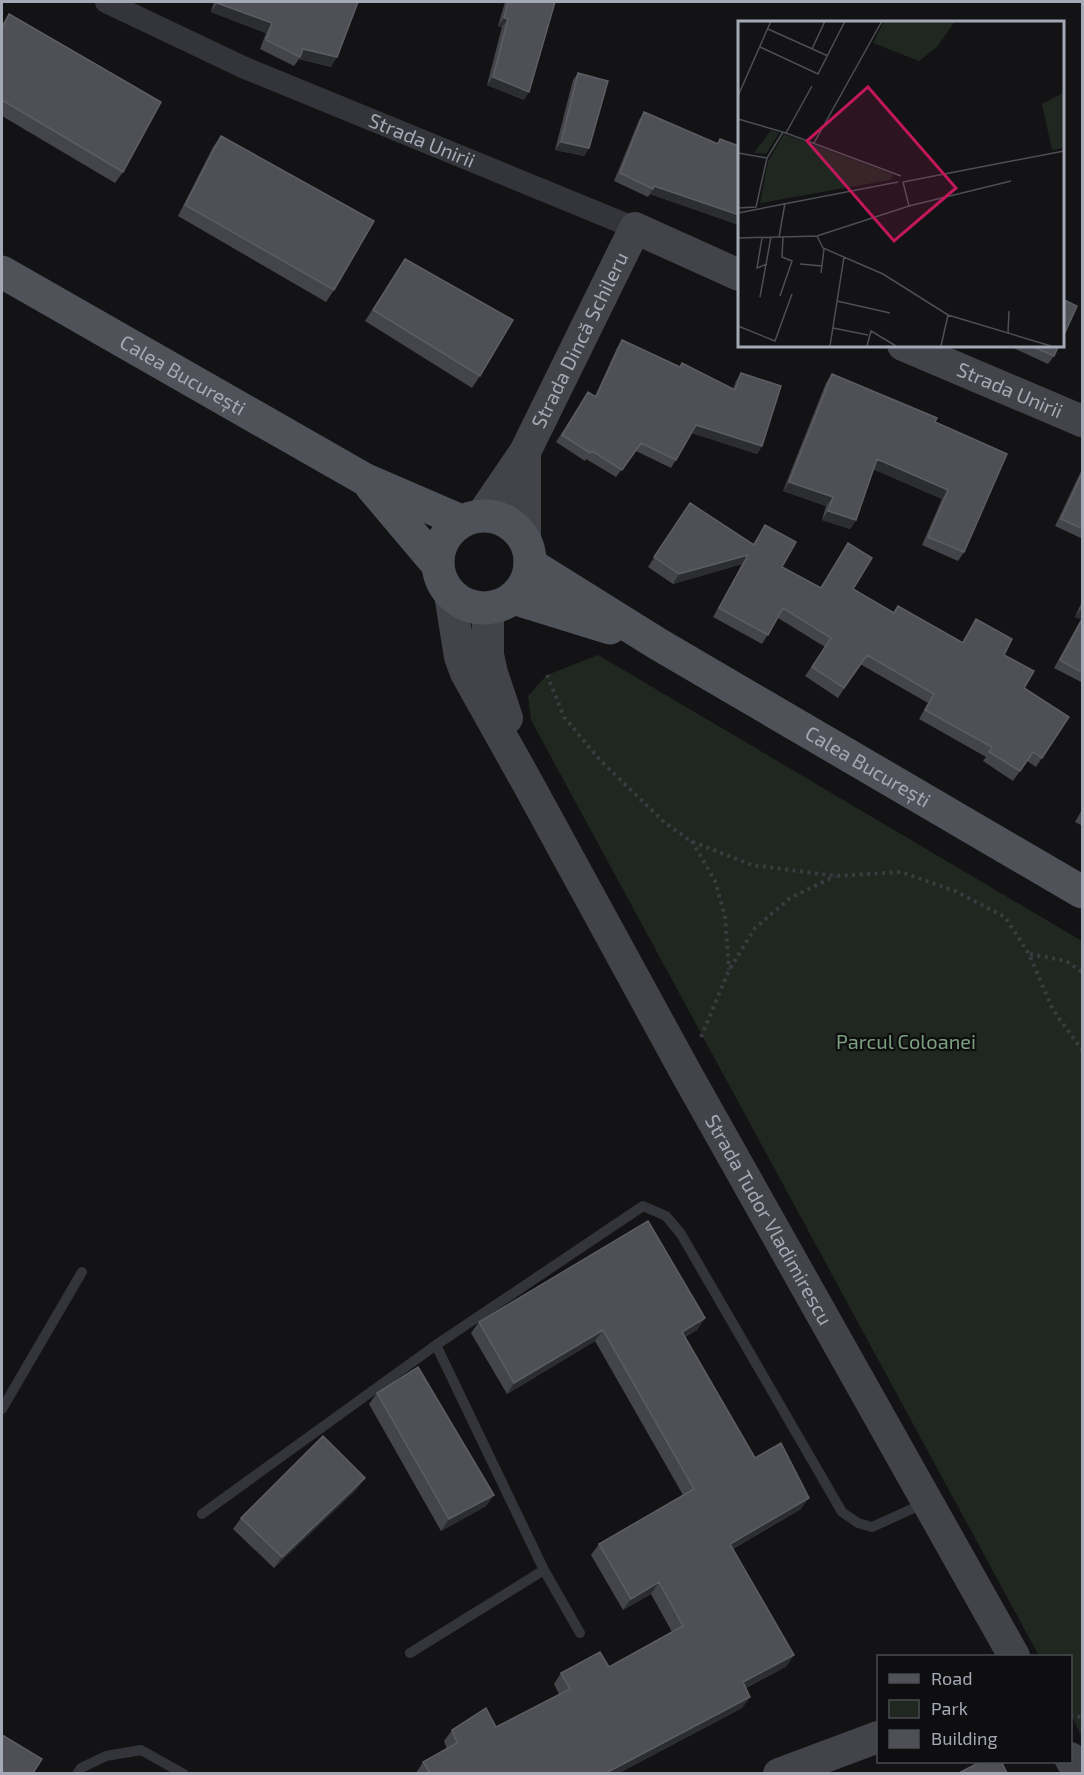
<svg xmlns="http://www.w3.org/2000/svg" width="1084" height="1775" viewBox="0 0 1084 1775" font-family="'Exo 2',sans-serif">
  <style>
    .green { fill: #1f2720 }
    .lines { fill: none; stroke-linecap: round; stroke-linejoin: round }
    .path { stroke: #3a3c41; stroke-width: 4; stroke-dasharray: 3 4.5; stroke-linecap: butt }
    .lane { stroke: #34353a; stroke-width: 10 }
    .street { stroke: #34353a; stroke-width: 22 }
    .secondary { stroke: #42444a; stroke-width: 32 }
    .primary { stroke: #505259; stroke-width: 33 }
    .wall { fill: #44454a }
    .shaded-wall { fill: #2c2d30 }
    .building { fill: #4f5056; stroke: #5c5e64; stroke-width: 1.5 }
    .labels { text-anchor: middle; stroke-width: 4.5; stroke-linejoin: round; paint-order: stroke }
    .street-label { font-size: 20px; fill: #a5a9b5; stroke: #0e0e10 }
    .park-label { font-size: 20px; fill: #7ca07f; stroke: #0e0e10 }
    .inset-road { fill: none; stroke: #4d4f55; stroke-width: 1.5 }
    .view { fill: #c2185b; fill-opacity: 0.15; stroke: #c2185b; stroke-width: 3 }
    .inset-edge { fill: none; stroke: #a5a9b5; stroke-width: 3 }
  </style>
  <rect width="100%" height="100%" fill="#131315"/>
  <path class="green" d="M598,655L1082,941V1737L1071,1715L1070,1656H1039L531,720L528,696L547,675Z"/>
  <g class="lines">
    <path class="path" d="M547,675L564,717L599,759L665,823L691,841L752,865L836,876L901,872L955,891L1005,917L1029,954L1053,1010L1082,1050
      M692,841L715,881L725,916L729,970
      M1030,954L1066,961L1082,972
      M701,1037L729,970L755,928L790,898L835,876
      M1070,1716L1082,1717"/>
    <path class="lane" d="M436,1345L544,1570L580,1633
      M2,1409L82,1272
      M202,1514L436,1345L643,1206L666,1216L681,1234L842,1512L858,1523L872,1527L925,1503
      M410,1653L544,1570
      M77,1774L81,1768L106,1756L141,1750L184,1774"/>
    <path class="street" id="s1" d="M106,2L245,68L635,228"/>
    <g class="secondary">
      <path id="s2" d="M903,345L1082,421"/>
      <path id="s3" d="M482,515L525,452L635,228L739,275"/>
      <path d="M525,540V452"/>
      <path id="s4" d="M450,594L460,657L466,673L527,782L686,1073L1014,1656"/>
      <path d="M488,609V655L492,673L507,718"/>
      <path d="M1070,1758L1079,1774"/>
      <path d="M779,1774L878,1737"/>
    </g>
    <g class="primary">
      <path id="s5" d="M2,272L366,480L461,521"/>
      <path d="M371,486L437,564"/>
      <circle cx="484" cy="562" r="46"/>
      <path id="s6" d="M530,564L658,644L1082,892"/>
      <path d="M513,598L610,628"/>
    </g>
  </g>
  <path class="wall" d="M214,2H358L331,67L299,59L294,66L260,49L266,33L211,12Z
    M505,2H555L524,100L487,85L502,27L498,26Z
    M9,14L123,172L115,183L2,116V25Z
    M578,73L589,148L584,156L555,150L573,80Z
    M644,112L716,144L720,139L739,146V225L650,194L648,197L614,181L639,120Z
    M221,136L334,290L326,302L178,216L213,147Z
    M405,259L480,376L472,388L365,321Z
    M622,340L680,367L682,363L733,389L736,381L741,373L762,446L757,454L692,433L671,468L636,451L616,477L586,459L585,461L556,442L583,400L595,396L617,348Z
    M1007,345H1059L1054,356L1048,364Z
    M832,374L935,422L964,552L958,561L922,545L942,499L873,469L856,520L850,529L822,520L826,506L783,491L826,383Z
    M1083,467V539L1055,526Z
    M690,503L753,544L765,525L782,567L820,588L848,543L853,589L893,612L898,606L962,642L976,619L1004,655L1024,688L1042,758L1036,767L1027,761L1013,781L983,761L986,757L919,719L928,703L860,664L838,698L805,676L825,647L778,618L762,644L713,617L742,564L673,584L648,567Z
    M1083,599V683L1054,668L1081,619L1075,617Z
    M1083,808V826L1075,822Z
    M705,1318L697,1330L685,1337L755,1458L801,1509L733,1549L787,1666L746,1688L750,1697L742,1708L619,1773H416L423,1762L447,1749L444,1741L452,1730L496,1727L559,1694L554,1684L561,1673L609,1667L672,1632L651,1594L623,1610L591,1555L599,1544L683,1495L595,1341L507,1394L471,1333L479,1322Z
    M377,1393L494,1495L486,1506L441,1531L369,1404Z
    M357,1489L274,1568L233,1529L241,1518Z"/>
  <path class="shaded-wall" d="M217,3L272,23L266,33L211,12Z
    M504,18L508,19L502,27L498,26Z
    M303,49L337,57L331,67L299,59Z
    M493,77L529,92L524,100L487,85Z
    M561,142L589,148L584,156L555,150Z
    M654,186L739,215V225L650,194Z
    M696,425L762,446L757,454L691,433Z
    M877,459L948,490L942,499L870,468Z
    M789,482L833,497L826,506L783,491Z
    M828,511L856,520L850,529L822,520Z
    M748,555L742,564L673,584L679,574Z
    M1081,609L1083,610V617L1081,619L1075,617Z
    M705,1318L697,1330L674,1344L682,1332Z
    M603,1330L595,1341L507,1394L514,1383Z
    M365,1478L357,1489L274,1568L282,1557Z
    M494,1495L486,1506L441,1531L449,1519Z
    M809,1498L801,1509L722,1555L730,1544Z
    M659,1582L651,1594L623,1610L631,1599Z
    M794,1655L787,1666L735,1693L743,1682Z
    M750,1697L742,1708L619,1773H606Z"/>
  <path class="building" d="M218,2H358L337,57L303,49L300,57L266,40L272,23L217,3Z
    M508,2H555L529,92L493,77L508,19L504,18Z
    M9,14L161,102L123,172L2,100V28Z
    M578,73L608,81L589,148L561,142Z
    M644,112L718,144L720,139L739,146V215L654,186L653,189L620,173Z
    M221,136L374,221L334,290L185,205Z
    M405,259L513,320L480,376L373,310Z
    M1062,299L1077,306L1062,339Z
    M622,340L680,367L682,363L735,390L741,373L781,386L762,446L696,425L676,460L641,443L622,470L592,451L590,453L562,435L588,392L596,397Z
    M1029,345H1059L1054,356Z
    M832,374L937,418L935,422L1007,454L964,552L928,537L948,490L877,459L856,520L828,511L833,497L789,482Z
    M1083,471V529L1061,519Z
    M690,503L754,545L765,525L796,542L782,567L821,588L848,543L872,558L853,589L894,613L898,606L963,643L976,619L1012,639L1004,655L1034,671L1024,688L1069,717L1042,758L1033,752L1020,771L989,752L992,747L925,710L934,694L867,655L844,688L812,667L831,638L783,608L768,635L719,608L748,555L679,574L654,557Z
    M1083,618V673L1060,660Z
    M648,1221L705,1318L682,1332L755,1458L781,1443L809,1498L730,1544L794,1655L743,1682L750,1697L606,1773H430L423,1762L457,1743L452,1730L486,1708L496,1727L570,1689L561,1673L600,1652L609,1667L683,1626L659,1582L631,1599L599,1544L694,1489L603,1330L514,1383L479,1322Z
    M418,1367L494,1495L449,1519L377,1393Z
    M323,1436L365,1478L282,1557L241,1518Z
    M2,1735L42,1759L33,1773H2Z
    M982,1761H1001L1007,1773H959Z"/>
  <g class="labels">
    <g class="street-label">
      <text dy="7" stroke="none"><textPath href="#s1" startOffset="345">Strada Unirii</textPath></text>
      <text dy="7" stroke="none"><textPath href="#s3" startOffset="201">Strada Dincă Schileru</textPath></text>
      <text dy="7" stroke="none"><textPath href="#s5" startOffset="208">Calea București</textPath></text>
      <text dy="7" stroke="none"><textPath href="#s2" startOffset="116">Strada Unirii</textPath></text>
      <text dy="7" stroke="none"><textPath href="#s6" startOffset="394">Calea București</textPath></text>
      <text dy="7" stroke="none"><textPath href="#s4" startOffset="706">Strada Tudor Vladimirescu</textPath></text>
    </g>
    <g class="park-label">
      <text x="906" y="1049">Parcul Coloanei</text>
    </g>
  </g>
  <g transform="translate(738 21)">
    <rect width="326" height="326" fill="#131315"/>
    <path d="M146,0H217L199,26L181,40L135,22ZM325,72V127L314,129L304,83ZM33,109L41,112L28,133L16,132ZM46,113L154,153V156L152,159L22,182L30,140Z" fill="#1f2720"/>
    <path class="inset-road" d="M30,8L90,35M22,26L80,53L107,0M74,28L87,0M0,75L33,0M0,98L48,112L163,155M48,112L74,65M76,122L144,0M0,132L29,137M165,161L326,130M171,185L273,160M0,187L18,186L29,137L45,111M0,192L160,161M79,215L85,227L145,253L210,294L313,325M41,216L47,182M0,217L79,215L171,185L165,161M24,217L19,247L29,243M62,243L84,245M83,252L86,228M42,275L54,240L44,236L45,216M22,276L33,216M99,280L152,292M0,305L37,320L54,273M95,307L130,314M270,312L271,290M92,325L106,236M129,325L133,310L158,325M203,325L210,294"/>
    <path class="view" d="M130,66L218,167L156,220L69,120Z"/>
    <rect width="326" height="326" class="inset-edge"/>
  </g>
  <rect width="1084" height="1775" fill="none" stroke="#a5a9b5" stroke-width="6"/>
  <rect x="877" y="1655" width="195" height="108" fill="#0e0e10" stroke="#4a4c52" stroke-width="1.5"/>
  <rect x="889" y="1674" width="30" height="9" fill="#505259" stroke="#4a4c52" stroke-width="1.5"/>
  <text x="931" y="1685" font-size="18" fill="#a5a9b5">Road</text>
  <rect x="889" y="1700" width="30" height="18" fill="#1f2720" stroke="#4a4c52" stroke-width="1.5"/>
  <text x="931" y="1715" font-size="18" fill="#a5a9b5">Park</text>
  <rect x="889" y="1730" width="30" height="18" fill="#4f5056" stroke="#4a4c52" stroke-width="1.5"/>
  <text x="931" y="1745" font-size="18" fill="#a5a9b5">Building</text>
</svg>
